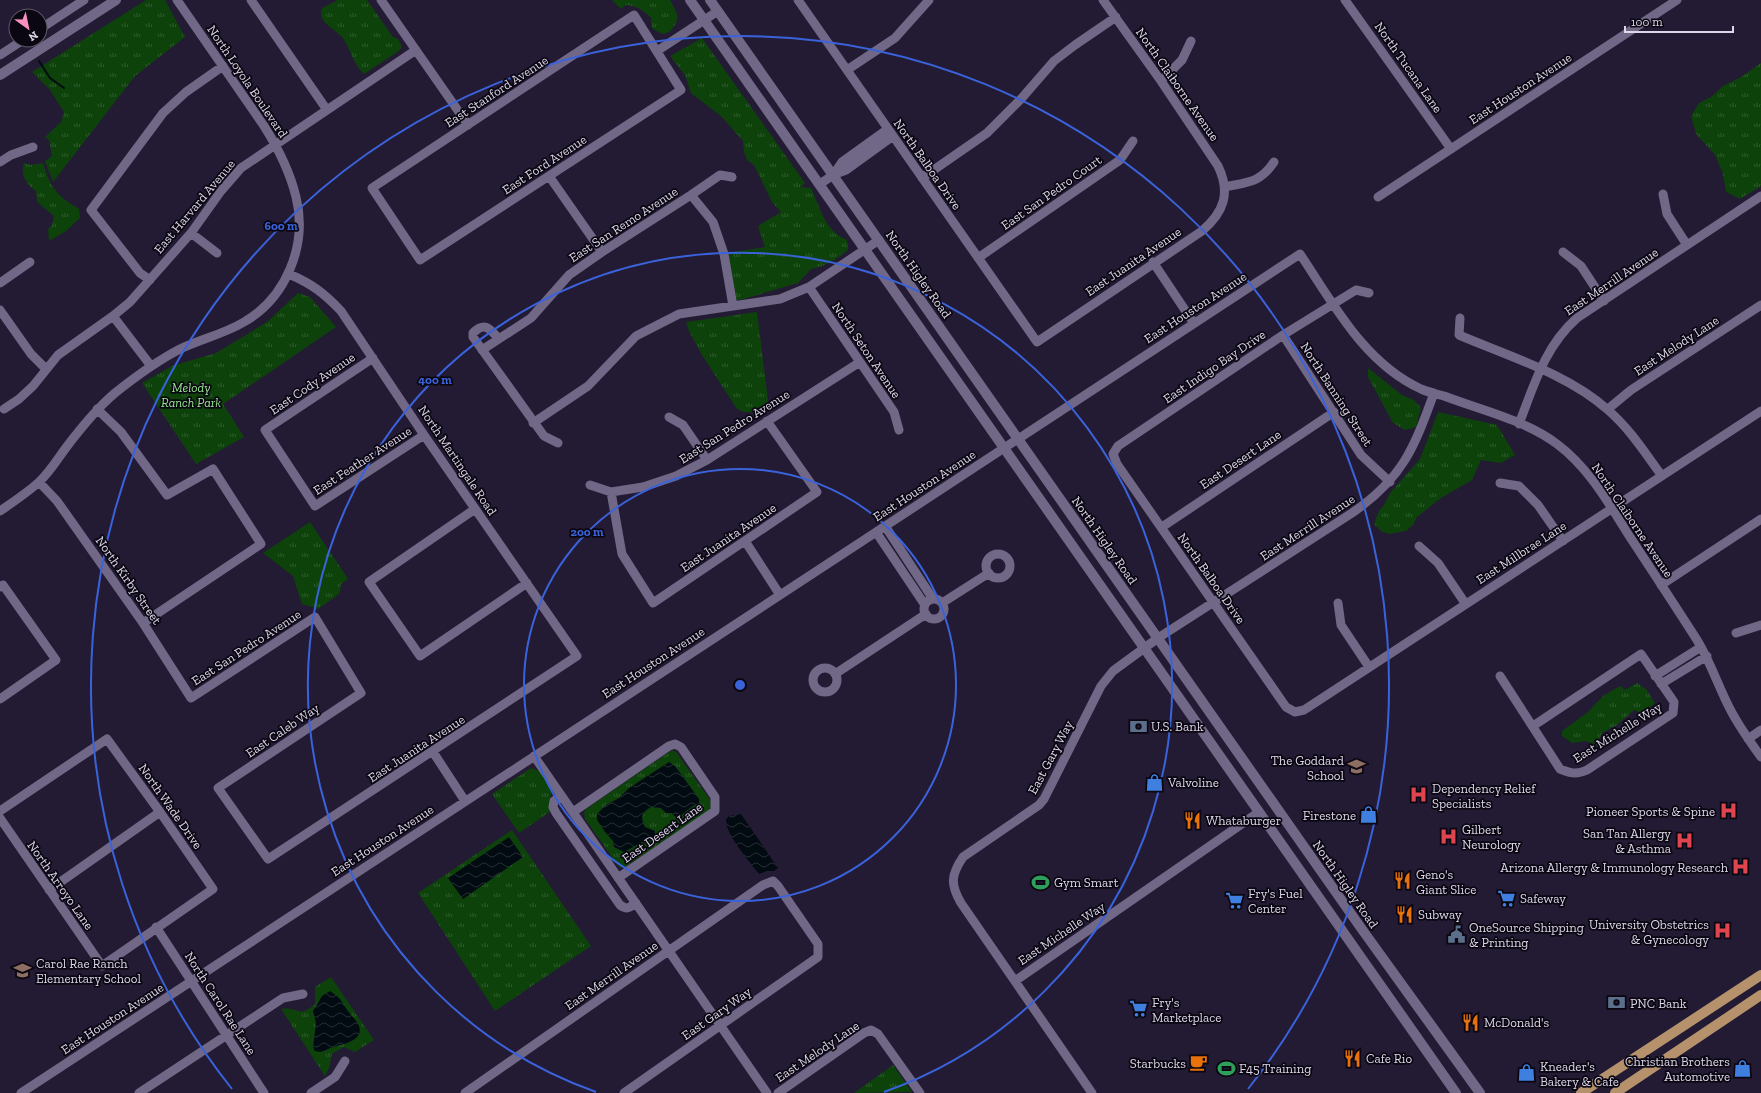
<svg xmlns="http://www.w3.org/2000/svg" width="1761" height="1093" viewBox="0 0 1761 1093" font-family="'Zilla Slab',serif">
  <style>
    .park { fill: url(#park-tufts) }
    .water { fill: url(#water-waves) }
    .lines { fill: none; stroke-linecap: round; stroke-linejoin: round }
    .stream { stroke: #020b12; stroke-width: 2 }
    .street { stroke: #716786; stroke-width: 9 }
    .secondary { stroke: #716786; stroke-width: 10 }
    .primary { stroke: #b5926c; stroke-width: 10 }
    .ring { fill: none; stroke: #3a63db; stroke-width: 2 }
    .labels { text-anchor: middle; stroke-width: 3.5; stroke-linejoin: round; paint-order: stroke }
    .street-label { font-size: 13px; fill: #ddd8e9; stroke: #0b0712 }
    .park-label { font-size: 13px; font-style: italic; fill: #94e78d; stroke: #0b0712 }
    .poi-label { font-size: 13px; fill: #ddd8e9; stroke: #0b0712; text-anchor: start }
    .centre { fill: #3a63db; stroke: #0b0712; stroke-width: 2 }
    .ring-label { font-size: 12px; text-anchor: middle; font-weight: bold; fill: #3a63db; stroke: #0b0712; stroke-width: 3.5; stroke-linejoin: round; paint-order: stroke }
  </style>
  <defs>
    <pattern id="park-tufts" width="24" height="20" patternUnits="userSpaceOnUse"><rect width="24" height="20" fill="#0d420b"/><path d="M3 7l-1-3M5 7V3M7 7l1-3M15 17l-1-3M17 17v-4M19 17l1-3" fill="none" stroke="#305d2f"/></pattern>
    <pattern id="water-waves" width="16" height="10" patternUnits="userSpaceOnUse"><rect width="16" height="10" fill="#020b12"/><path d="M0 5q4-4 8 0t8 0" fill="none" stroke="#262e34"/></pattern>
  </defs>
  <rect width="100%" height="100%" fill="#231a33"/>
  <path class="park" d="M146,0H165L185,37L135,76L53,182L45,161L52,156L49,140L45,137L61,122L64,112L50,90L32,72Z
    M337,0H367L393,37L398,39L402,47L399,51L364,74C353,64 351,50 343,38C337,31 320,23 321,13C321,5 332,5 337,0Z
    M612,0H670C678,15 682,19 669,32L662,34L652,28L651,18C643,10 638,6 626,5L621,9Z
    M702,38L805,183L800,187L811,188C821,209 824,230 847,240L848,250C837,259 824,267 811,269L798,283L737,301L726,253L765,247L758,226L781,212L772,202L754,165L747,160L744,152L743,141L722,117L691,93L685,75L670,56Z
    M1761,63V186L1740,199L1726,192L1723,174L1715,155L1696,134L1691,116L1699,103L1711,97L1723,86L1741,77Z
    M24,163L31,165L43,163C50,187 57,196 79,209L80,218L66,231L49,241L48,229L52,225L54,216L37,202L36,191C26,184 20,174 24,163Z
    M298,293L310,297L336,327L223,404L244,437L196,464L142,383L172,366L216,353L267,322Z
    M757,312L769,408L762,413L744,412L737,409L702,355L689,331L686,322Z
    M1368,368L1402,395L1414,400L1421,408L1416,427L1405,430L1393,423L1368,377Z
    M1438,412L1497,425L1515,455L1501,463L1481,460L1472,480L1441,498L1417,517L1413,525L1406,531L1389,534L1381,531L1374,524L1379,511L1384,505L1390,493L1420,459Z
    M310,522L348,579L341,584L340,592L338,595L318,609L302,604L293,576L263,553Z
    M1637,683L1646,689L1655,703L1651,706L1648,713L1644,714L1634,710L1617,725L1602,733L1597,745L1586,741L1572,743L1562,736V731L1588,712L1603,696L1620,686L1625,690Z
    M672,750L677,753L711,801L710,810L627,866L623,868L619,867L585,819L584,812L586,809Z
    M531,768L539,771L552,791L549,804L551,811L519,833L492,794Z
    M512,830L591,946L495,1011L418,893Z
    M331,977L374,1040L355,1052L344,1047L332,1054L329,1068L325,1076L281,1009C298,1006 299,1019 315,1004V987Z
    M893,1065L912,1092L854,1093Z"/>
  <path class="water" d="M669,762L675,766L699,799V803C688,806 685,817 674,816L672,813H666L661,808L651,807C642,812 640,818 645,827L655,831L654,839L642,842L624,852L614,847L613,841L605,832L597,820V814L606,805L619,798L629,788Z
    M741,814L778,868L774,871H767L759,874C750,862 725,834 726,819L729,816Z
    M509,837L523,857L463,899L448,878Z
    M330,991C342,999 341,1001 348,1011C351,1016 357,1020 359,1026C364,1041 343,1044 334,1047C329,1048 325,1051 320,1052L315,1051L313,1047L316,1023L313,1011L322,996Z"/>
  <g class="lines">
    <path class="stream" d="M39,61L50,78L64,88"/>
    <path class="street" d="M251,0L327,110
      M381,0L468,125
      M798,0L1037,342L1202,231C1224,212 1231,193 1218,166L1161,81L1103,0
      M1345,0L1451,149
      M634,15L681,90L420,260L372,188Z
      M40,29L84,0
      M657,51L718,11
      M0,55L23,40
      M847,70L895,38L929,0
      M1161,81L1182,60L1191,41
      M0,162L11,155L33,147
      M833,175L842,162L888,129
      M549,176L602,252
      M922,178L987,133L1021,99L1054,61L1075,45L1116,17
      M820,184L833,175L846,170L893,136
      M1225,187C1248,182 1260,183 1274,162
      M1663,194L1667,214L1687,245
      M691,195L713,222L724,254L733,306
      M1378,197L1677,0
      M191,233L217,253
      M1563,252L1581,266L1604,301
      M978,258L1120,160L1133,141
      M1153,262L1193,322
      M150,280L140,273L91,210L163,113L186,92L223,66
      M0,283L30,262
      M809,287L894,412L899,430
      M1369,293L1356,290L1283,335L1118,446L1113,454L1117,464L1286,707L1295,712L1304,710L1761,411
      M0,310L31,354L46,369
      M113,316L151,366
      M1460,318L1459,335C1508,356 1568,374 1608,410C1630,429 1645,453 1662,476
      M1283,335L1361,455L1390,482
      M499,339C490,329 485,321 473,333V337L544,436L558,443
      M482,350L531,318L569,275L602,252L691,195L720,175L732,177
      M373,358L265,430L315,506L424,435
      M4,409L19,399L33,386L58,355L113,316L130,302L191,233L221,191L241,168L416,50
      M97,409L121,432L167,495L213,469L261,544L143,623
      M1608,409L1631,390L1761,305
      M669,417L683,425L707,460
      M533,423L588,386L636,336L679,314L780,299L809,287L879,240
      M1519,424C1534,385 1545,346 1577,318L1761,196
      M39,482L57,501L143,623L191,698L315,617L361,693L218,788L268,859L577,656L424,435L341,311C324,293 312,284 289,274
      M1500,483L1519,486L1538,505L1563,541
      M590,485L611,492L643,487L676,476L707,460L860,362
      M611,492L622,554L653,603L817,492L767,421
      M475,509L369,582L420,656L527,583
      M0,511C13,502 27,493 39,482C49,473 57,460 65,449C80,429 96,409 115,393C135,377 157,361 180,349C201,339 224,334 244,322C286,298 308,245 296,197C290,172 278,148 264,126L177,0
      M885,526L933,599
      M1162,527L1334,412
      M876,532L925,605
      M745,541L780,595
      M1419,546L1438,563L1465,603
      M986 566a12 12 0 1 1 24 0a12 12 0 1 1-24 0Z
      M1661,585L1761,519
      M0,587L3,585L56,660L0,699
      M924 609a10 10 0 1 1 20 0a10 10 0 1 1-20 0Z
      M942,603L989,573
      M1338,603L1341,625L1369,667
      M1736,633L1761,625
      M813 680a12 12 0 1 1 24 0a12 12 0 1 1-24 0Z
      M835,674L926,614
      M1500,676L1560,769C1570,773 1576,775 1587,770L1673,713L1674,702L1641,654L1533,726
      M1655,676L1701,647
      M1661,684L1707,656
      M1748,739L1761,730
      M433,752L465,801
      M534,756L767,1093
      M561,796L554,801L553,807L556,813L620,905C627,910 629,908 636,903
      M0,811L107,739L160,812L213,889L102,966L0,818
      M573,812L669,746L675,744L681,747L715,797V811L618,878
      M49,890L160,812
      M156,927L264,1093
      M1015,981L1259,812
      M21,1093L1300,254C1333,303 1364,363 1421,389C1428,392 1436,394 1444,396C1481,410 1525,420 1557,444C1588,467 1608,502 1628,534C1651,569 1674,604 1697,640C1710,661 1717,683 1728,705C1737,724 1749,740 1761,757
      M139,1093L283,998L303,994
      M311,1093L335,1077L345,1061
      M465,1093L763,885L773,881L778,886L818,944V957L624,1093
      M778,1093L864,1033L871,1030L878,1034L920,1093
      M1092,1093L961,903C950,884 951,875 963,857L1039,805L1044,799L1101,686L1113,671L1158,638L1352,513C1403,478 1414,448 1434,393"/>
    <path class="secondary" d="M690,0L1456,1093
      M710,0L1361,928L1480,1093
      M0,75L116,0"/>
    <path class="primary" d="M1581,1093L1761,975
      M1615,1093L1761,995"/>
  </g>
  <g class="ring">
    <circle cx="740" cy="685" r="216"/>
    <path d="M596 1092A432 432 0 1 1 884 1092"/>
    <path d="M232 1089A649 649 0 1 1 1248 1089"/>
  </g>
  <defs>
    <symbol id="bank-bare" viewBox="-9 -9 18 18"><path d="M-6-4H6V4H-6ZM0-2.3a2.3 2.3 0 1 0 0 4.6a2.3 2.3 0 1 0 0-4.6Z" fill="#5c6f8a" stroke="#0b0712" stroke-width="2.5" paint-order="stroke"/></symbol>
    <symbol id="school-bare" viewBox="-9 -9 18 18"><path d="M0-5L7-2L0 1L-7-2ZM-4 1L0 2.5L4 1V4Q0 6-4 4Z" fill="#8d6e63" stroke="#0b0712" stroke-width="2.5" paint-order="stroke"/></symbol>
    <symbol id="shop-bare" viewBox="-9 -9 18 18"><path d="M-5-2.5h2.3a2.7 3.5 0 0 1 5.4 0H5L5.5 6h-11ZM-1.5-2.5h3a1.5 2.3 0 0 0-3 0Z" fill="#3f7fe0" stroke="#0b0712" stroke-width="2.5" paint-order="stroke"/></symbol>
    <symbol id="hospital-bare" viewBox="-9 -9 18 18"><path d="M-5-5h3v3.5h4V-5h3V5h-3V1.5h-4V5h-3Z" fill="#e0444e" stroke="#0b0712" stroke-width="2.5" paint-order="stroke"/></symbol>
    <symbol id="restaurant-bare" viewBox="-9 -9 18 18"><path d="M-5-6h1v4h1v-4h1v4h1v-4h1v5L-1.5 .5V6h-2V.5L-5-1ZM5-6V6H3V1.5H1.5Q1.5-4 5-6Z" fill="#e8710a" stroke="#0b0712" stroke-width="2.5" paint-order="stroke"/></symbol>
    <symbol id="stadium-bare" viewBox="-9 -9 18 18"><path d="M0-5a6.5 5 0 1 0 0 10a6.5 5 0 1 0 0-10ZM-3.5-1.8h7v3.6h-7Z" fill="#2e9e5b" stroke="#0b0712" stroke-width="2.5" paint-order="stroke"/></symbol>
    <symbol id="supermarket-bare" viewBox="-9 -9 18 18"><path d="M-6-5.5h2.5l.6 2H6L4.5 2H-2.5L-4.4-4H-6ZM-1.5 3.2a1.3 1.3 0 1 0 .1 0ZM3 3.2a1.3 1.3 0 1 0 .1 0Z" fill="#3f7fe0" stroke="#0b0712" stroke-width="2.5" paint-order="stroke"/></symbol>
    <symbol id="civic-bare" viewBox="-9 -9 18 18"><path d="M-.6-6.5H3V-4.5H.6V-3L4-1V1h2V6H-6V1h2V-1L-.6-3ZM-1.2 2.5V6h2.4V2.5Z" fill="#5c6f8a" stroke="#0b0712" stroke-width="2.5" paint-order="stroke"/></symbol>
    <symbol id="cafe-bare" viewBox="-9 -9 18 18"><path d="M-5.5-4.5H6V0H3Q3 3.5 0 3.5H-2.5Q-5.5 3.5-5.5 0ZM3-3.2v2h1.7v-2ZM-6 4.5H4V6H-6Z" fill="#e8710a" stroke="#0b0712" stroke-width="2.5" paint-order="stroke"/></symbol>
  </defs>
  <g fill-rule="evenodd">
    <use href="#bank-bare" x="1126" y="714" width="25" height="25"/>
    <use href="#school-bare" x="1344" y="754" width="25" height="25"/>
    <use href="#shop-bare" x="1142" y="770" width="25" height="25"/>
    <use href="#hospital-bare" x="1406" y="782" width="25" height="25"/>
    <use href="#hospital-bare" x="1716" y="798" width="25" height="25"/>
    <use href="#shop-bare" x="1356" y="802" width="25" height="25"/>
    <use href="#restaurant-bare" x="1180" y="808" width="25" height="25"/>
    <use href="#hospital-bare" x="1436" y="824" width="25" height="25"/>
    <use href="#hospital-bare" x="1672" y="828" width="25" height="25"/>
    <use href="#hospital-bare" x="1728" y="854" width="25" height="25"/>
    <use href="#restaurant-bare" x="1390" y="868" width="25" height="25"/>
    <use href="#stadium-bare" x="1028" y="870" width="25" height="25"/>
    <use href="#supermarket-bare" x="1494" y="886" width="25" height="25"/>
    <use href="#supermarket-bare" x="1222" y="888" width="25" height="25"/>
    <use href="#restaurant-bare" x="1392" y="902" width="25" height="25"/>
    <use href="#hospital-bare" x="1710" y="918" width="25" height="25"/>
    <use href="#civic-bare" x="1444" y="922" width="25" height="25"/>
    <use href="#school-bare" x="10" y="958" width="25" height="25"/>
    <use href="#bank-bare" x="1604" y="990" width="25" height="25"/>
    <use href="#supermarket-bare" x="1126" y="996" width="25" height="25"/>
    <use href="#restaurant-bare" x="1458" y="1010" width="25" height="25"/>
    <use href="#restaurant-bare" x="1340" y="1046" width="25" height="25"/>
    <use href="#cafe-bare" x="1186" y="1050" width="25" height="25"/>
    <use href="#stadium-bare" x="1214" y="1056" width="25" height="25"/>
    <use href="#shop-bare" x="1730" y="1056" width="25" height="25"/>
    <use href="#shop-bare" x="1514" y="1060" width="25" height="25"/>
  </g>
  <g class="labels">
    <g class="street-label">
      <text transform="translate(1409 67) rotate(55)" y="5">North Tucana Lane</text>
      <text transform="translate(248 81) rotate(56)" y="5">North Loyola Boulevard</text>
      <text transform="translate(1178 84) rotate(55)" y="5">North Claiborne Avenue</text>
      <text transform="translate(1520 88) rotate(-33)" y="5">East Houston Avenue</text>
      <text transform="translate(496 91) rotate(-33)" y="5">East Stanford Avenue</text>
      <text transform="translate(544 164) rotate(-33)" y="5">East Ford Avenue</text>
      <text transform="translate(928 164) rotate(55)" y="5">North Balboa Drive</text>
      <text transform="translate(1051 192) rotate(-35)" y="5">East San Pedro Court</text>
      <text transform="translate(194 206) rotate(-50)" y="5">East Harvard Avenue</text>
      <text transform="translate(623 224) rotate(-33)" y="5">East San Remo Avenue</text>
      <text transform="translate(1133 261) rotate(-34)" y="5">East Juanita Avenue</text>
      <text transform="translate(919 274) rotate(55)" y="5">North Higley Road</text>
      <text transform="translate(1611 281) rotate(-34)" y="5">East Merrill Avenue</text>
      <text transform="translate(1195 307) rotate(-33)" y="5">East Houston Avenue</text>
      <text transform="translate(1676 345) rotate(-33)" y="5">East Melody Lane</text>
      <text transform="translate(867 350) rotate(56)" y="5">North Seton Avenue</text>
      <text transform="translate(1214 366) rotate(-34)" y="5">East Indigo Bay Drive</text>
      <text transform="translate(312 383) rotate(-34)" y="5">East Cody Avenue</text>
      <text transform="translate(1337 394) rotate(57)" y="5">North Banning Street</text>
      <text transform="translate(734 426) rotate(-32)" y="5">East San Pedro Avenue</text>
      <text transform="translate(1240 459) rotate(-34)" y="5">East Desert Lane</text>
      <text transform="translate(362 460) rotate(-33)" y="5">East Feather Avenue</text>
      <text transform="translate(458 460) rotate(56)" y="5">North Martingale Road</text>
      <text transform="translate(924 485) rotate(-33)" y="5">East Houston Avenue</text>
      <text transform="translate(1633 520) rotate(56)" y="5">North Claiborne Avenue</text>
      <text transform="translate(1307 527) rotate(-33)" y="5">East Merrill Avenue</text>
      <text transform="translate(728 537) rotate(-34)" y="5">East Juanita Avenue</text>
      <text transform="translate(1105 540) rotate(55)" y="5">North Higley Road</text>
      <text transform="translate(1521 552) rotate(-33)" y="5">East Millbrae Lane</text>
      <text transform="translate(1212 578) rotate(55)" y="5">North Balboa Drive</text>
      <text transform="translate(129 580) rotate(55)" y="5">North Kirby Street</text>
      <text transform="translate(246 647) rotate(-33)" y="5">East San Pedro Avenue</text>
      <text transform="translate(653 662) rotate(-33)" y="5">East Houston Avenue</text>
      <text transform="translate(282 730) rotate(-34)" y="5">East Caleb Way</text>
      <text transform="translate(1617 732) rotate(-32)" y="5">East Michelle Way</text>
      <text transform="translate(416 748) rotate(-33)" y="5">East Juanita Avenue</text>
      <text transform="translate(1050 757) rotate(-62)" y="5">East Gary Way</text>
      <text transform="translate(171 806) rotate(55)" y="5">North Wade Drive</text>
      <text transform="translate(662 832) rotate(-35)" y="5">East Desert Lane</text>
      <text transform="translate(382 840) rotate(-33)" y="5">East Houston Avenue</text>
      <text transform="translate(1346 884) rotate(55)" y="5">North Higley Road</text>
      <text transform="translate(61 885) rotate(55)" y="5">North Arroyo Lane</text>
      <text transform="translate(1061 933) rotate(-34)" y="5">East Michelle Way</text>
      <text transform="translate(611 975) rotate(-35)" y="5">East Merrill Avenue</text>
      <text transform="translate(221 1003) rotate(57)" y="5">North Carol Rae Lane</text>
      <text transform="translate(716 1013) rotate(-35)" y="5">East Gary Way</text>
      <text transform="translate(112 1018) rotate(-33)" y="5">East Houston Avenue</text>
      <text transform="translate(817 1051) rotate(-34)" y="5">East Melody Lane</text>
    </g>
    <g class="park-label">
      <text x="191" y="392">Melody<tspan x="191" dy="15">Ranch Park</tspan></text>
    </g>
    <g class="poi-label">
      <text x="1151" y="731">U.S. Bank</text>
      <text x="1344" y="765" text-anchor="end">The Goddard<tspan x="1344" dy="15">School</tspan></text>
      <text x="1168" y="787">Valvoline</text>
      <text x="1432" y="793">Dependency Relief<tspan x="1432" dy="15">Specialists</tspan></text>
      <text x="1715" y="816" text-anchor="end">Pioneer Sports &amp; Spine</text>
      <text x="1356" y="820" text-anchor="end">Firestone</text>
      <text x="1206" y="825">Whataburger</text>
      <text x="1462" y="834">Gilbert<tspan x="1462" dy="15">Neurology</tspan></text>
      <text x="1671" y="838" text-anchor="end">San Tan Allergy<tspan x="1671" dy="15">&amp; Asthma</tspan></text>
      <text x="1728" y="872" text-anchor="end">Arizona Allergy &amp; Immunology Research</text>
      <text x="1416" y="879">Geno's<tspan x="1416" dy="15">Giant Slice</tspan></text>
      <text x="1054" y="887">Gym Smart</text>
      <text x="1248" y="898">Fry's Fuel<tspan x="1248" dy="15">Center</tspan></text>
      <text x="1520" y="903">Safeway</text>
      <text x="1418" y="919">Subway</text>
      <text x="1709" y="929" text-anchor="end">University Obstetrics<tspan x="1709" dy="15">&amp; Gynecology</tspan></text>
      <text x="1469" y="932">OneSource Shipping<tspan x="1469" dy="15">&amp; Printing</tspan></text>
      <text x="36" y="968">Carol Rae Ranch<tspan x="36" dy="15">Elementary School</tspan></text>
      <text x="1152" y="1007">Fry's<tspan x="1152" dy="15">Marketplace</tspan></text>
      <text x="1630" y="1008">PNC Bank</text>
      <text x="1484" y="1027">McDonald's</text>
      <text x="1366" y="1063">Cafe Rio</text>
      <text x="1730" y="1066" text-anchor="end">Christian Brothers<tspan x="1730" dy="15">Automotive</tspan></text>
      <text x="1186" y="1068" text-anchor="end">Starbucks</text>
      <text x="1540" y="1071">Kneader's<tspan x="1540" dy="15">Bakery &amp; Cafe</tspan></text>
      <text x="1239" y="1073">F45 Training</text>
    </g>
  </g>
  <circle cx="740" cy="685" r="6" class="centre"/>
  <g class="ring-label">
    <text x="281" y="230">600 m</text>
    <text x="435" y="384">400 m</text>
    <text x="587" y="536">200 m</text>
  </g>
  <g transform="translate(28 28) rotate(147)"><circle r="19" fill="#0b0712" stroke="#5f5b68"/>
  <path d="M0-3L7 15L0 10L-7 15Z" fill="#fd8ec0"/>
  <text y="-6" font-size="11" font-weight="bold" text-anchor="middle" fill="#ddd8e9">N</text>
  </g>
  <path d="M1625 26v6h108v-6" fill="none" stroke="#ddd8e9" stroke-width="2"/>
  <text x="1631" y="26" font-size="12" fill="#ddd8e9" stroke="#0b0712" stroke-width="3" paint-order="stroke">100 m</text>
</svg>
